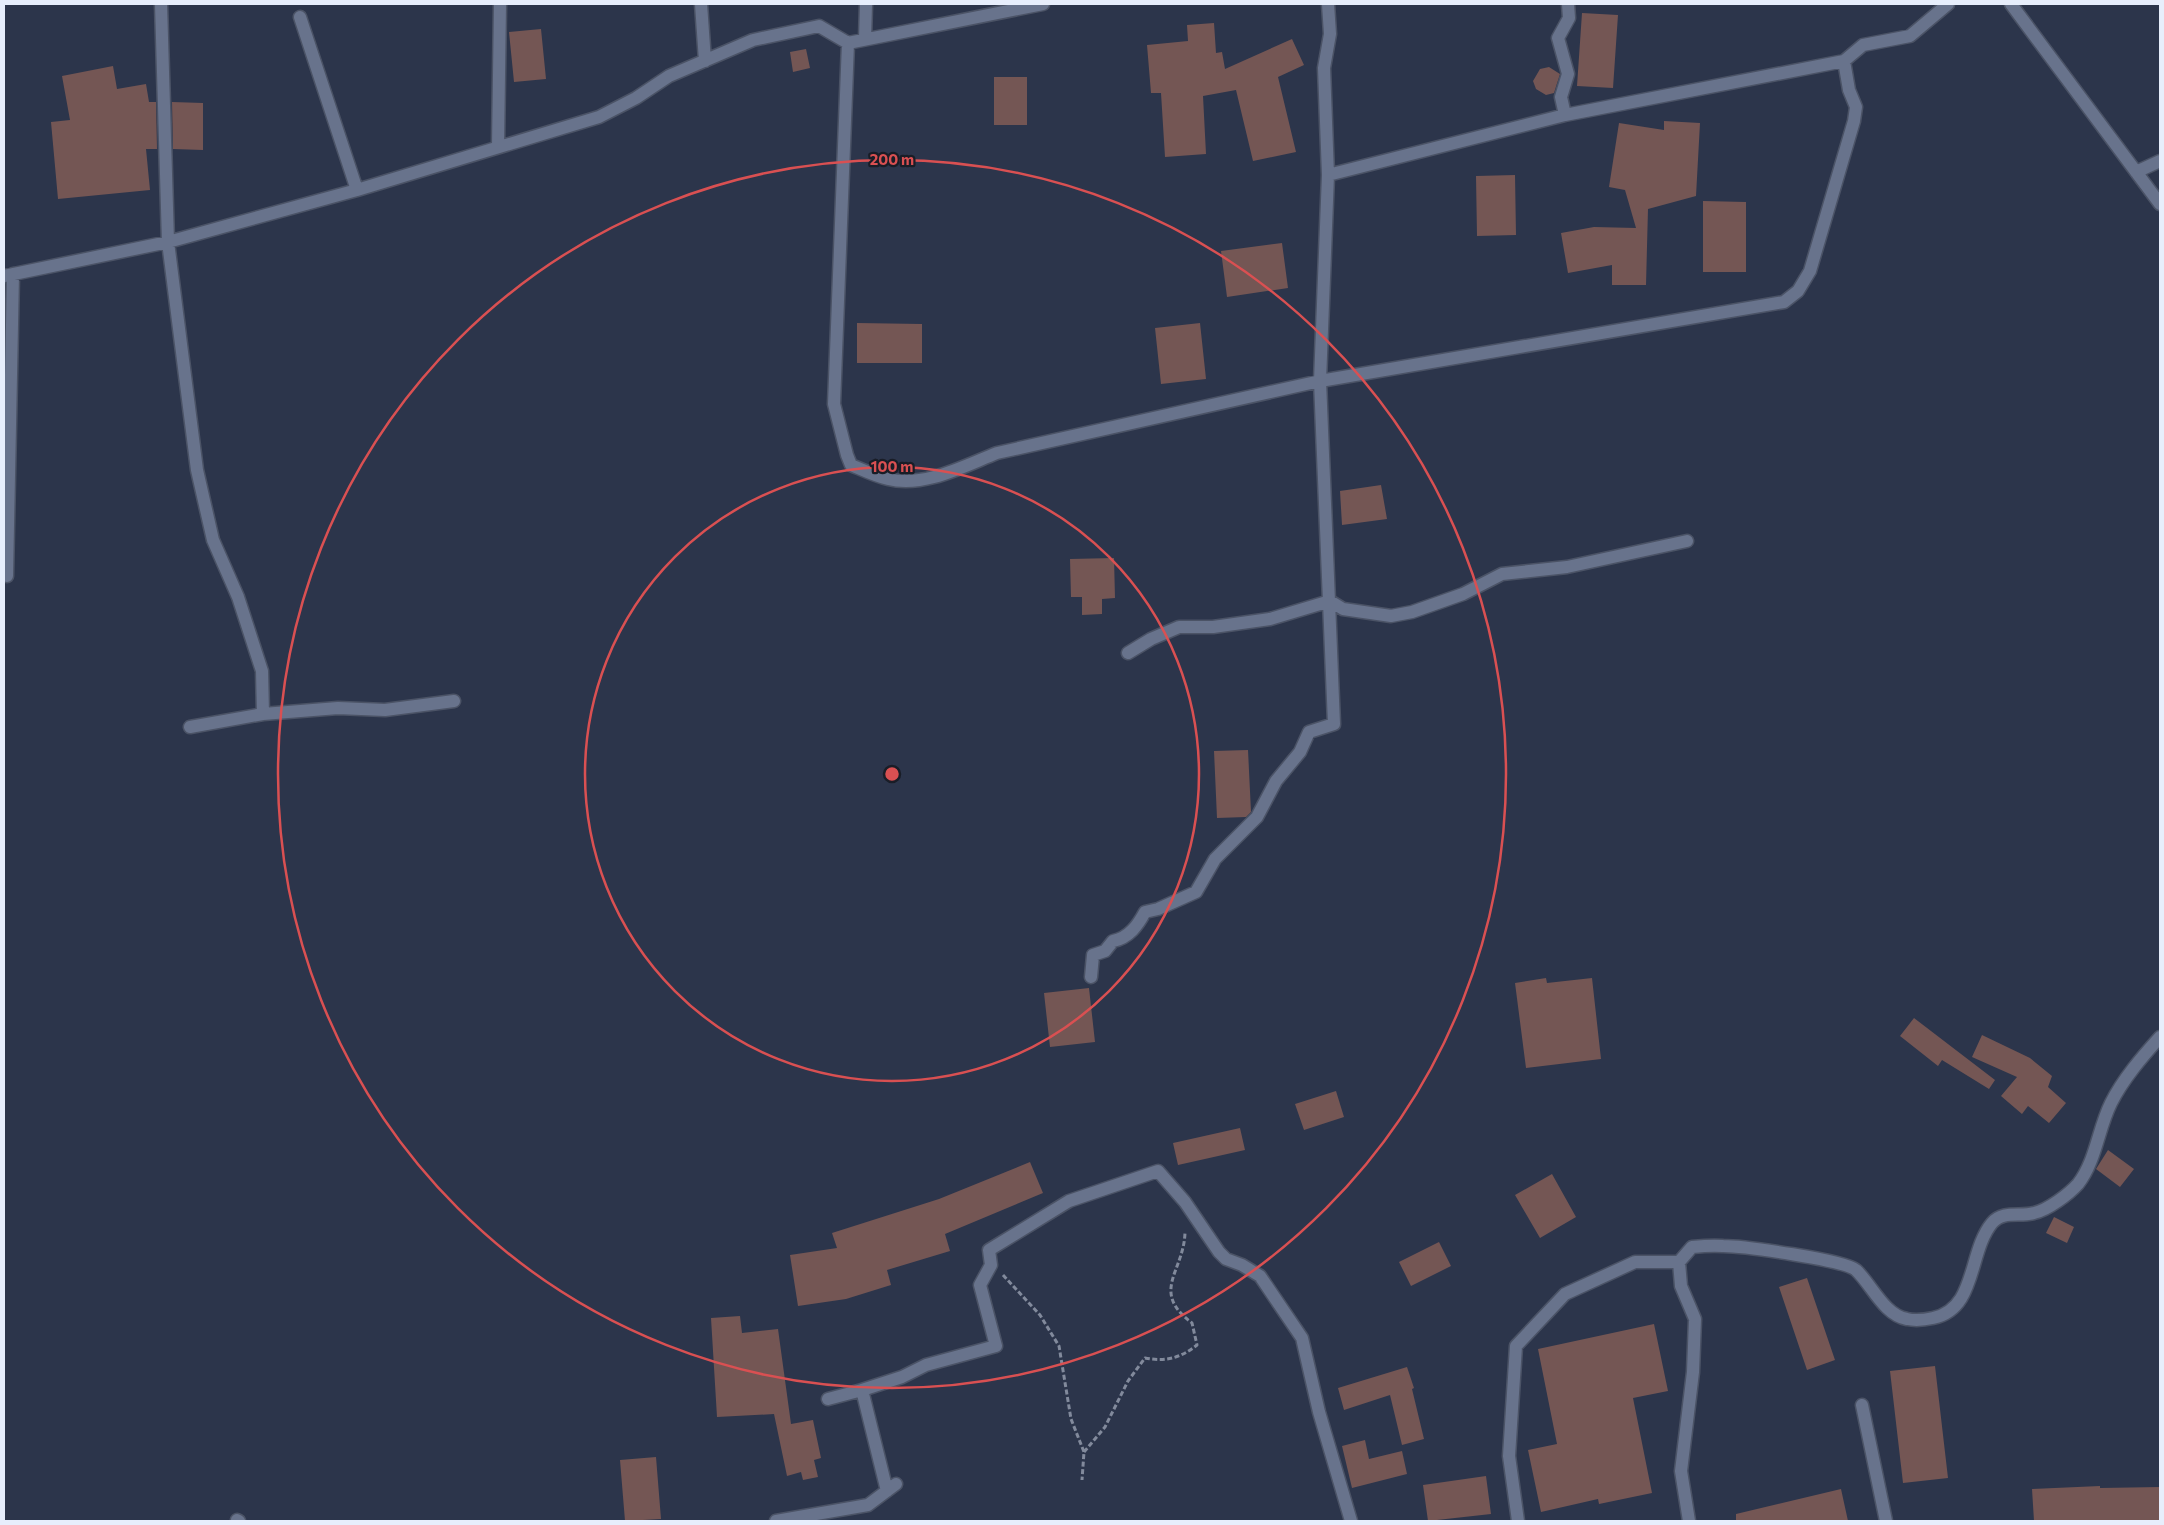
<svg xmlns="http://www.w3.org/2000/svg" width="2164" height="1525" viewBox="0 0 2164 1525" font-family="Commissioner,sans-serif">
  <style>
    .building { fill: #745654 }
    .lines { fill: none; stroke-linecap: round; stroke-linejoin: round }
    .street-casing { stroke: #4b5366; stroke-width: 15 }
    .path { stroke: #828a9c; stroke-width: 3; stroke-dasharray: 5 2.5; stroke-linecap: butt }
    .street { stroke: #68738c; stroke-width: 12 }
    .ring { fill: none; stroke: #d95052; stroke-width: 2.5 }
    .centre { fill: #d95052; stroke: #191d27; stroke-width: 2.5 }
    .ring-label { font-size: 15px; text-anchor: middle; font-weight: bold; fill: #d95052; stroke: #191d27; stroke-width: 4.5; stroke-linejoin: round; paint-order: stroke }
  </style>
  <rect width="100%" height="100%" fill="#2c354b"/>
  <path class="building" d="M1582,13L1618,15L1613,88L1577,86Z
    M1214,23L1216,53L1222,52L1225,69L1292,39L1304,65L1278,77L1296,152L1253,161L1236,90L1203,96L1206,154L1165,157L1161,93H1151L1147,45L1188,41L1187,25Z
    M541,29L546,79L514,82L509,32Z
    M806,49L810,68L793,72L790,52Z
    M113,66L117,89L146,84L149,102H156L157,149H146L150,190L58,199L51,122L70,120L62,76Z
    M1549,67L1560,74L1554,93L1546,95L1536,89L1533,81L1540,69Z
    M994,77H1027V125H994Z
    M172,102L203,103V150L173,149Z
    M1664,121L1700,123L1696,196L1648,209L1646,285H1612V265L1568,273L1561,233L1594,227L1636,228L1625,190L1609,187L1619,123L1664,130Z
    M1515,175L1516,235L1477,236L1476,176Z
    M1703,201L1746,202V272H1703Z
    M1282,243L1288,288L1227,297L1221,251Z
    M857,323L922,324V363H857Z
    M1200,323L1206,379L1161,384L1155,328Z
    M1381,485L1387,519L1342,525L1340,491Z
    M1114,558L1115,598L1102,599V614L1082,615V597H1071L1070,559Z
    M1248,750L1251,812L1246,817L1217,818L1214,751Z
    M1546,978L1547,983L1592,978L1601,1059L1526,1068L1515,983Z
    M1089,988L1095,1042L1050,1047L1044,993Z
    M1914,1018L1995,1080L1989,1089L1942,1060L1938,1066L1900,1036Z
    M1982,1035L2030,1058L2052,1076L2048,1087L2066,1103L2049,1123L2028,1106L2022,1114L2001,1096L2017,1077L1972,1057Z
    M1336,1091L1344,1117L1304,1130L1295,1104Z
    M1240,1128L1245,1150L1178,1165L1173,1143Z
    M2108,1150L2134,1169L2120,1187L2096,1169Z
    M1030,1162L1043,1193L945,1234L950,1251L887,1270L891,1285L846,1299L798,1306L790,1255L837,1248L832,1233L939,1199Z
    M1552,1174L1576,1217L1540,1238L1515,1195Z
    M2054,1217L2074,1227L2067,1243L2046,1233Z
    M1439,1242L1451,1266L1411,1286L1399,1262Z
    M1807,1278L1835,1360L1807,1370L1779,1287Z
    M740,1316L742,1333L778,1329L791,1424L813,1420L821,1458L814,1460L818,1477L803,1480L801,1472L787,1476L774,1414L717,1417L711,1318Z
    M1654,1324L1668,1391L1633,1398L1652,1493L1599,1504L1598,1499L1541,1512L1528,1450L1557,1444L1538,1349Z
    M1935,1366L1948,1478L1903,1483L1890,1371Z
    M1407,1367L1414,1388L1412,1389L1424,1439L1402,1445L1390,1395L1344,1410L1338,1388Z
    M1365,1440L1369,1459L1402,1451L1407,1474L1352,1488L1342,1446Z
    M656,1457L661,1519L625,1521L620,1460Z
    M1486,1476L1491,1514L1428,1521L1423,1485Z
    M2100,1486V1488L2160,1487V1521H2034L2032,1489Z
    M1841,1489L1848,1521H1736V1514Z"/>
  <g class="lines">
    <defs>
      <path id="street" d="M161,4L168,242L197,470L213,540L238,597L262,671L263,714
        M701,4L705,61
        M1328,4L1330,34L1324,68L1328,175L1565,115
        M1568,4L1569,18L1558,38L1568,74L1561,97L1565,115L1844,61L1863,45L1910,36L1948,4
        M2011,4L2160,204
        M300,17L357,190
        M865,39L866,4
        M848,43L834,404L847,455L851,465C863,470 875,476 888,479C924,488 964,466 997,453L1320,381L1328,175
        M498,146L500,4
        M2136,172L2160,161
        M4,276L168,242L357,190L599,117L636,98L669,76L753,40L819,26L848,43L1043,4
        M7,576L13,274
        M1128,653L1151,639L1179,627H1213L1270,619L1330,601L1343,609L1391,616L1412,612L1463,594L1502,574L1567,567L1687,541
        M190,727L263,714L338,708L385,710L454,701
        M1091,977L1093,955L1105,951L1113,941C1129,938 1138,925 1145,912L1158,909L1196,892L1215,859L1257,817L1276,781L1300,752L1309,732L1334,724L1320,381L1784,302L1798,291L1810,271L1854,121L1856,107L1849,90L1844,61
        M862,1390L902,1377L926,1365L996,1346L980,1285L991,1265L989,1250L1069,1201L1158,1171L1185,1202L1219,1252L1226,1259L1242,1265L1260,1276L1302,1338L1319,1412L1351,1521
        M828,1399L862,1390L887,1491
        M1862,1405L1886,1521
        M237,1520L239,1521
        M776,1521L868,1505L896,1484
        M1518,1521L1509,1456L1516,1346L1565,1294L1635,1262H1679
        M1689,1521L1681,1471L1693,1372L1695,1319L1681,1286L1679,1262L1692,1247C1702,1246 1713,1245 1723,1246C1743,1246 1844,1260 1856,1270C1872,1285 1884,1315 1907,1319C1916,1321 1924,1320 1933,1318C1977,1309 1968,1252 1992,1223C2003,1210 2020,1217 2034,1213C2048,1210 2069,1194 2078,1184C2096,1161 2098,1129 2111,1103C2123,1079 2142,1057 2160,1037"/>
    </defs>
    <use href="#street" class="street-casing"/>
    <path class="path" d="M1003,1275L1040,1315L1059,1346L1071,1419L1084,1452L1082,1480
      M1084,1452L1105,1427L1128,1381L1145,1358C1165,1362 1181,1358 1197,1345L1192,1323C1149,1291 1185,1271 1185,1231"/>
    <use href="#street" class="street"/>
  </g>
  <g class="ring">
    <circle cx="892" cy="774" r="307"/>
    <circle cx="892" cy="774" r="614"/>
  </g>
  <circle cx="892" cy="774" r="8" class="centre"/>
  <g class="ring-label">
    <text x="892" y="165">200 m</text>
    <text x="892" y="472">100 m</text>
  </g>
  <rect width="2164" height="1525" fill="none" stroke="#e7eefc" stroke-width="10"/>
</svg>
